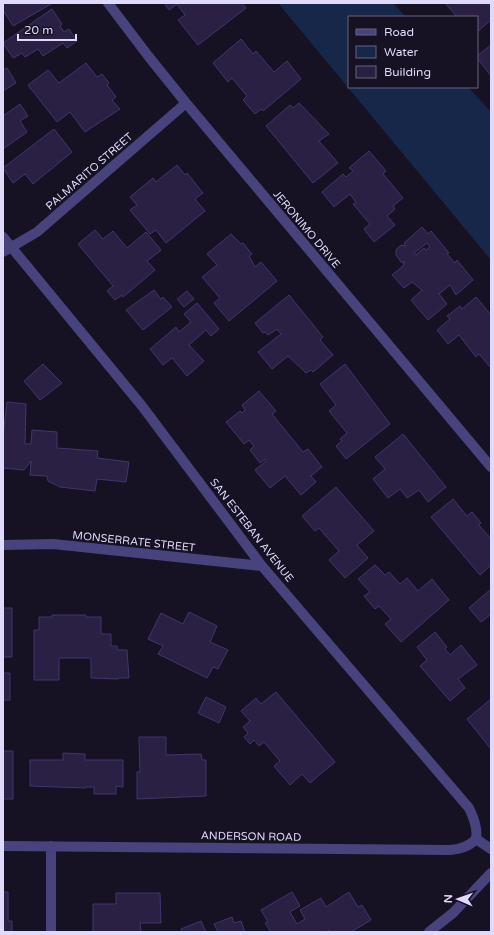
<svg xmlns="http://www.w3.org/2000/svg" width="494" height="935" viewBox="0 0 494 935" font-family="'Varela Round',sans-serif">
  <style>
    .water { fill: #162749 }
    .building { fill: #292043; stroke: #43356c; fill-rule: evenodd }
    .lines { fill: none; stroke-linecap: round; stroke-linejoin: round }
    .minor { stroke: #48427d; stroke-width: 10 }
    .labels { text-anchor: middle; stroke-width: 3; stroke-linejoin: round; paint-order: stroke }
    .street-label { font-size: 11px; fill: #dfd9fa; stroke: #161224 }
  </style>
  <rect width="100%" height="100%" fill="#161224"/>
  <path class="water" d="M278,3H393L406,17H349V87H468L491,112V260Z"/>
  <path class="building" d="M3,3H51V4L13,26L3,10Z
    M164,3H242L246,8L198,45L178,20L185,15L177,4L169,10Z
    M445,3H491V20L477,32V17H457Z
    M52,9L62,24L60,26L64,32L69,29L77,41L67,48L63,43L43,56L38,49L25,57L22,53L13,58L3,43Z
    M241,39L253,54L256,51L274,72L287,61L301,79L263,111L261,109L255,114L243,100L247,96L232,78L228,82L213,63Z
    M491,45V76L477,58V56Z
    M86,63L97,77L102,74L109,83L107,85L116,97L112,100L120,109L85,132L70,112L57,122L28,85L48,70L59,83Z
    M7,68L16,83L3,91V70Z
    M299,103L329,134L319,141L338,163L313,183L266,126L290,105L293,108Z
    M20,104L28,116L20,121L27,132L3,149V116Z
    M54,129L72,152L33,184L25,174L13,183L3,168Z
    M369,151L386,171L383,174L403,198L393,206L395,209L387,216L395,225L374,242L364,229L370,224L353,204L356,202L350,194L334,207L322,192L343,174L346,177L353,171L349,168Z
    M177,165L185,175L187,173L203,193L195,199L205,211L166,243L156,230L150,234L130,210L137,205L130,197L153,178L156,182Z
    M422,227L428,234L431,231L449,253L447,254L455,263L457,260L473,280L456,295L450,285L439,294L447,304L428,320L411,300L422,290L412,282L404,288L392,275L404,265L403,263L405,262H401L396,255V250L401,245L406,246L404,243ZM427,243L430,247L426,250L424,248L416,255L414,253Z
    M95,230L103,239L113,231L127,248L146,232L161,250L147,261L155,270L123,297L122,295L115,300L107,291L113,286L78,244Z
    M231,234L241,244L243,243L252,254L249,256L255,267L261,262L277,281L229,321L214,303L220,298L202,277L217,265L207,254Z
    M154,290L161,299L163,297L172,307L143,330L126,310Z
    M187,291L194,299L184,307L177,299Z
    M289,295L323,337L320,340L333,355L313,372L311,370L306,373L288,356L272,369L258,352L281,334L277,329L268,335L265,332L263,333L255,323Z
    M476,297L491,315V368L479,354L476,357L459,335L448,344L437,330L450,319L447,316L460,306L462,309Z
    M197,303L219,329L211,336L206,330L189,345L204,361L187,376L172,358L163,365L150,349L176,327L179,332L191,322L184,314Z
    M43,364L62,383L40,400L24,381Z
    M345,364L390,424L346,459L336,446L342,441L340,439L347,433L329,411L336,405L320,384Z
    M259,391L276,411L272,414L303,452L308,449L322,467L311,476L316,482L301,495L285,476L270,488L255,470L266,461L265,459L260,463L250,450L254,446L249,440L244,444L226,422L240,411L242,413L245,410L242,405Z
    M7,402L26,404L25,444H31L32,430L57,432V448L98,451L97,458L129,462L126,482L97,479L95,491L60,487L48,481L47,476L30,475L31,461L24,470L3,468V437Z
    M403,434L446,487L428,502L419,490L407,498L400,489L388,498L373,479L385,469L375,457Z
    M336,487L374,531L357,545L368,558L345,578L329,560L339,551L319,528L315,531L302,516Z
    M453,499L467,516L472,512L481,523L479,525L491,539V565L480,575L431,517Z
    M375,565L385,575L389,572L400,584L407,578L418,591L432,579L449,600L401,642L385,624L391,619L379,606L375,609L364,596L370,592L358,579Z
    M491,589V614L481,622L469,608Z
    M3,608H12V657H3Z
    M189,612L217,626L210,642L228,650L218,669L213,667L207,678L158,654L163,646L148,639L161,613L183,624Z
    M52,615H86V617H101V634H111V646H117V650H127L129,678H118V679L91,678V658H59V680H34V630H39V617H52Z
    M435,632L447,647L445,649L450,655L461,645L477,665L458,679L465,688L450,701L420,666L427,660L417,647Z
    M3,673H10V700H3Z
    M276,692L335,762L310,783L302,774L290,785L274,766L280,761L264,742L259,746L254,740L250,744L244,737L248,733L243,727L250,721L241,711L256,698L261,704Z
    M206,697L226,707L219,723L198,713Z
    M491,699V749L467,719Z
    M139,737H166V755L201,754L202,760H206V796L137,799V772H140Z
    M3,751H13V799H3Z
    M63,753L85,754V760H123V787L116,786V794H94V787H86V788L30,786V760H63Z
    M3,892H8V921H12V932H3Z
    M292,892L300,906L290,912L297,924L305,919L300,910L321,898L326,907L349,892L358,907L362,905L371,920L351,932H328L329,930L326,932H271L265,923L268,922L261,910Z
    M116,893H160L161,923H140L141,932H93V904H116Z
    M232,917L234,923L241,921L245,932H218L214,924Z
    M201,921L206,932H182L181,929Z"/>
  <g class="lines">
    <path class="minor" d="M108,3L149,57L186,103L491,467
      M3,237L142,406L262,566L469,808C474,818 478,828 476,839
      M3,252L37,232L186,103
      M3,545L53,544L262,566
      M476,839L491,849
      M3,846L450,850C460,849 469,847 476,839
      M51,932V846
      M429,932L453,913L491,873"/>
  </g>
  <g class="labels">
    <g class="street-label">
      <text transform="translate(89 171) rotate(-41)" y="4">PALMARITO STREET</text>
      <text transform="translate(307 229) rotate(50)" y="4">JERONIMO DRIVE</text>
      <text transform="translate(252 530) rotate(52)" y="4">SAN ESTEBAN AVENUE</text>
      <text transform="translate(134 541) rotate(6)" y="4">MONSERRATE STREET</text>
      <text transform="translate(251 836) rotate(1)" y="4">ANDERSON ROAD</text>
    </g>
  </g>
  <rect width="494" height="935" fill="none" stroke="#dfd9fa" stroke-width="8"/>
  <rect x="348" y="16" width="130" height="72" fill="#161224" stroke="#66627a"/>
  <rect x="356" y="29" width="20" height="6" fill="#48427d" stroke="#66627a"/>
  <text x="384" y="36" font-size="12" fill="#dfd9fa">Road</text>
  <rect x="356" y="46" width="20" height="12" fill="#162749" stroke="#66627a"/>
  <text x="384" y="56" font-size="12" fill="#dfd9fa">Water</text>
  <rect x="356" y="66" width="20" height="12" fill="#292043" stroke="#66627a"/>
  <text x="384" y="76" font-size="12" fill="#dfd9fa">Building</text>
  <g transform="translate(458 899) rotate(272)" stroke="#161224" stroke-width="3" paint-order="stroke">
  <path d="M0-3L7 15L0 10L-7 15Z" fill="#dfd9fa"/>
  <text y="-6" font-size="11" font-weight="bold" text-anchor="middle" fill="#dfd9fa">N</text>
  </g>
  <path d="M18 34v6h58v-6" fill="none" stroke="#dfd9fa" stroke-width="2"/>
  <text x="24" y="34" font-size="12" fill="#dfd9fa" stroke="#161224" stroke-width="3" paint-order="stroke">20 m</text>
</svg>
